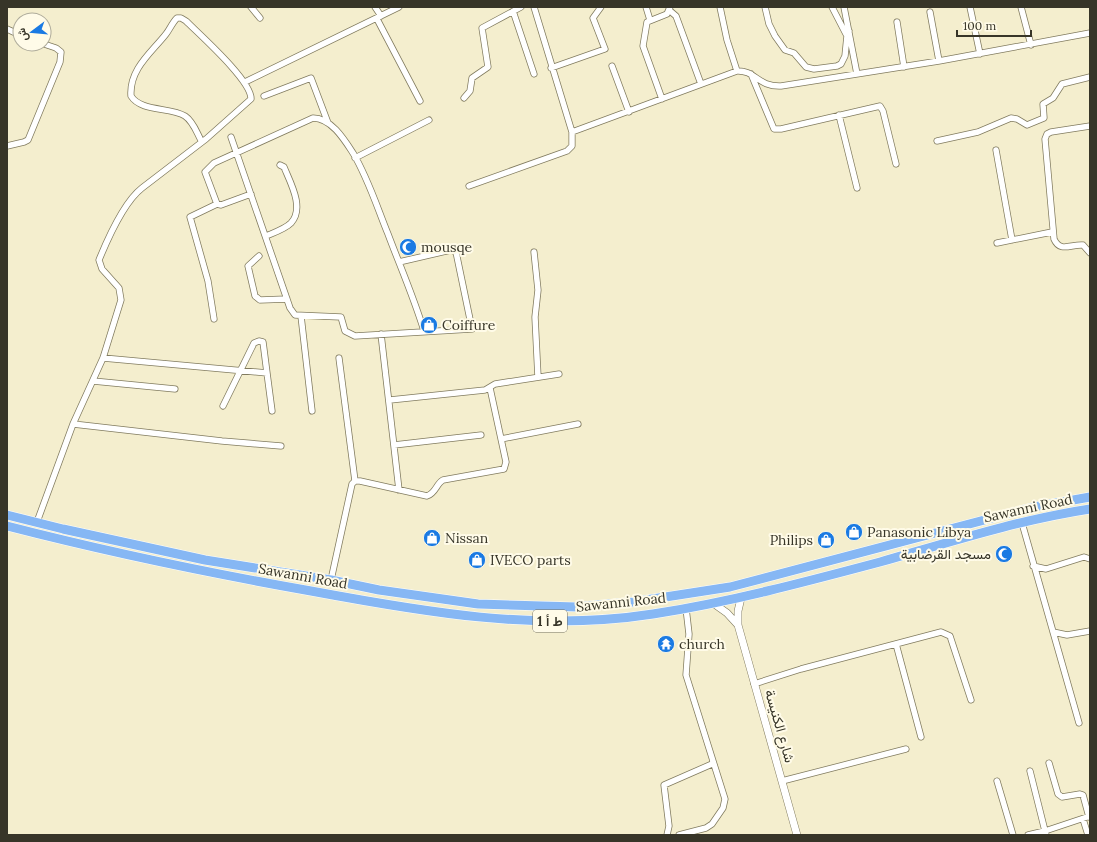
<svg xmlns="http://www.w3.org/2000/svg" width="1097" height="842" viewBox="0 0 1097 842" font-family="Lora,Vazirmatn,serif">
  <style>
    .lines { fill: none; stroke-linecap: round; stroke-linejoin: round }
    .minor-casing { stroke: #817b5f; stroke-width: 7 }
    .secondary-casing { stroke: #817b5f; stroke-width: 8 }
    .trunk-casing { stroke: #fff; stroke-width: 10 }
    .minor { stroke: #fff; stroke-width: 5.5 }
    .secondary { stroke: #fff; stroke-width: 7 }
    .trunk { stroke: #86b7f4; stroke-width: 9 }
    .labels { text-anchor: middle; stroke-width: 4; stroke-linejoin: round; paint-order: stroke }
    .shield { fill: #fffbe8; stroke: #737062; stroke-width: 1 }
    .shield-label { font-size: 13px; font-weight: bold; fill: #373528 }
    .poi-label { font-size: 14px; fill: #373528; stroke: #fffbe8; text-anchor: start }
    .street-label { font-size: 14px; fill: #373528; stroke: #fffbe8 }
  </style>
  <rect width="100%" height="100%" fill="#f4eece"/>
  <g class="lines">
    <defs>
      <path id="minor" d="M251,7L260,18
        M375,7L381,16
        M646,7L650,20
        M720,7L727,40L737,71
        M765,7L769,24L775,36L785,50L794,53L806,67L814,69L837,66L841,64L845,56L847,36L849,31
        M832,7L847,36
        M844,7L857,74
        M970,7L980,54
        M1021,7L1031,45
        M669,10L676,16L701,84
        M513,11L534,74
        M930,12L939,61
        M377,19L420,101
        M897,22L904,67
        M7,29L20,35
        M612,66L629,112
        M551,68L605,49L593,18L601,7
        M751,74L774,129H781L880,106L883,111L896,164
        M245,82L399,7
        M264,96L311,78L328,123
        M464,98L470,91L472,78L488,67L482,28L521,7
        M662,99L643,46L647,22L667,14L670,7
        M839,115L857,188
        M1090,126L1051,132L1047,134L1045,139L1054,239C1060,253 1071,244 1083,245L1090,253
        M572,132L737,71C755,70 758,87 781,86L939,61L1090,33
        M231,137L290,308L295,315L341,317L345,331L355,336L472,329L456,252L451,250L399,262
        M937,141L978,132L1011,118L1017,119L1027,125L1044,118L1043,104L1053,98L1062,84L1090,77
        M7,146L24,142L28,140L60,62L61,52L56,48L44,44
        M996,150L1012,240
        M355,158L429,120
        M469,186L567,151L572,146V132L534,7
        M217,204L205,172L214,163L313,118C331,118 344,139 353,153C368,178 377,207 388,234C400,266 414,298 424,331
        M266,236C273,233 285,229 291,223C305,208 290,182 284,167L280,165
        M997,243L1052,232
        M534,252L538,290L535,317L538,377
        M259,256L248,266L255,296L260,300L287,299
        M301,316L312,411
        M214,319L208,281L190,217L217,204L221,205L251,194
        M381,334L399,490
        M103,358L267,373L272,411
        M93,381L175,389
        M390,400L485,390L495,384L559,374
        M223,406L254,343L259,341L263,342L267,373
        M73,424L222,441L281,446
        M501,439L578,424
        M394,445L481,435
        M355,481H360L427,496C436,493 436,484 443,480L504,469L506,462L490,388
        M37,522L73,424L103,358L121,300L119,288L102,269L99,260C108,238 124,202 142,188L202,142L206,139L251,99C252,81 200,35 186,21L181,18H177C172,23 170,29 166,34C152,52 129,69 131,96C141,112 170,107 185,116C194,122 197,134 202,142
        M1022,523L1079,723
        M1033,566L1046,569L1084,557L1090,559
        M331,580L352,484L355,481L339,358
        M1053,632L1067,635L1090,631
        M896,644L921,737
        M754,684L801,669L941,632L950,636L971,700
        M1049,763L1058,794L1062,797L1080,794L1083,795L1089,817
        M782,781L906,749
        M997,781L1013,835
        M1083,819L1088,835
        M667,835L669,826L664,785L712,764L713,761L686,675L689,634L686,608
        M679,835L706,828L712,824L723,808L725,799L713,761
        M1028,835L1045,831L1030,771
        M1046,835L1045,831L1090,816"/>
      <path id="secondary" d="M741,598L738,611V625L797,835
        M713,603L727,613L738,625"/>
      <path id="trunk" d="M7,515L63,529L205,560L331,580L379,590L478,604L577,607L633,602L730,587L1034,507L1090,497
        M7,526C108,552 209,573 311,591C424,612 537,632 653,614C730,602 805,582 880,562C950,542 1018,520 1090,509"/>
    </defs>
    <use href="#minor" class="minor-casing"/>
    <use href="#secondary" class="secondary-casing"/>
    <use href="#trunk" class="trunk-casing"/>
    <use href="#minor" class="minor"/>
    <use href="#secondary" class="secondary"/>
    <use href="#trunk" class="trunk"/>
  </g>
  <defs>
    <symbol id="mosque-disc" viewBox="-11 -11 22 22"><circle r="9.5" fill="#1a7ae3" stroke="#fffbe8"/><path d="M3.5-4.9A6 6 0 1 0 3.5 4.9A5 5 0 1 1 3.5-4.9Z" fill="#fff"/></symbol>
    <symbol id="shop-disc" viewBox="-11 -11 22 22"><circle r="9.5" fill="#1a7ae3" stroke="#fffbe8"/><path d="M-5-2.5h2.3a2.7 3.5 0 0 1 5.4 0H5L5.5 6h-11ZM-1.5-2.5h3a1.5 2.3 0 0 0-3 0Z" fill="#fff"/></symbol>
    <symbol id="temple-disc" viewBox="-11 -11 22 22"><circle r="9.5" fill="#1a7ae3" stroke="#fffbe8"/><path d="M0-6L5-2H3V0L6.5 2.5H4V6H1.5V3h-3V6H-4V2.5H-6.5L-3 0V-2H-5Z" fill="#fff"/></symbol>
  </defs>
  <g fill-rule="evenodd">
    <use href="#mosque-disc" x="398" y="237" width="20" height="20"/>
    <use href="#shop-disc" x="419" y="315" width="20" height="20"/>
    <use href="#shop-disc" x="844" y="522" width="20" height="20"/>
    <use href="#shop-disc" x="422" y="528" width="20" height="20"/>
    <use href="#shop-disc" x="816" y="530" width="20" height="20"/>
    <use href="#mosque-disc" x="994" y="544" width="20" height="20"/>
    <use href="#shop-disc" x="467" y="550" width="20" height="20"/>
    <use href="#temple-disc" x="656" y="634" width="20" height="20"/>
  </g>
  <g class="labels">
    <rect class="shield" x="533" y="610" width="34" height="22" rx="3"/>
    <g class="shield-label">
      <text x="550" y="626">ط أ 1</text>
    </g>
    <g class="poi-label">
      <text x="421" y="252">mousqe</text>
      <text x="442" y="330">Coiffure</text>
      <text x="867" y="537">Panasonic Libya</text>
      <text x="445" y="543">Nissan</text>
      <text x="813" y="545" text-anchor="end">Philips</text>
      <text x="991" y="559" text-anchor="end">مسجد القرضابية</text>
      <text x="490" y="565">IVECO parts</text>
      <text x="679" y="649">church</text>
    </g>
    <g class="street-label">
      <text transform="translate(1028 508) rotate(-12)" y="5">Sawanni Road</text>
      <text transform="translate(303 576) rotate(10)" y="5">Sawanni Road</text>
      <text transform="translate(621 602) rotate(-6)" y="5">Sawanni Road</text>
      <text transform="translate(780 726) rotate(74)" y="5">شارع الكنيسة</text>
    </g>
  </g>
  <rect width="1097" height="842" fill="none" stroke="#373528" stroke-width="16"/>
  <g transform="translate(32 32) rotate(254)"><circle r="19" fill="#fffbe8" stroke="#afac9b"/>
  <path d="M0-3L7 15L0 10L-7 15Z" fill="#1a7ae3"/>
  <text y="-6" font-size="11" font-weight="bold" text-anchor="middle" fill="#373528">ش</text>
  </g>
  <path d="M957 30v6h74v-6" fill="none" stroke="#373528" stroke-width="2"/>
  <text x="963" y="30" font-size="12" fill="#373528" stroke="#fffbe8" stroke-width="3" paint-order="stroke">100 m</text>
</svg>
